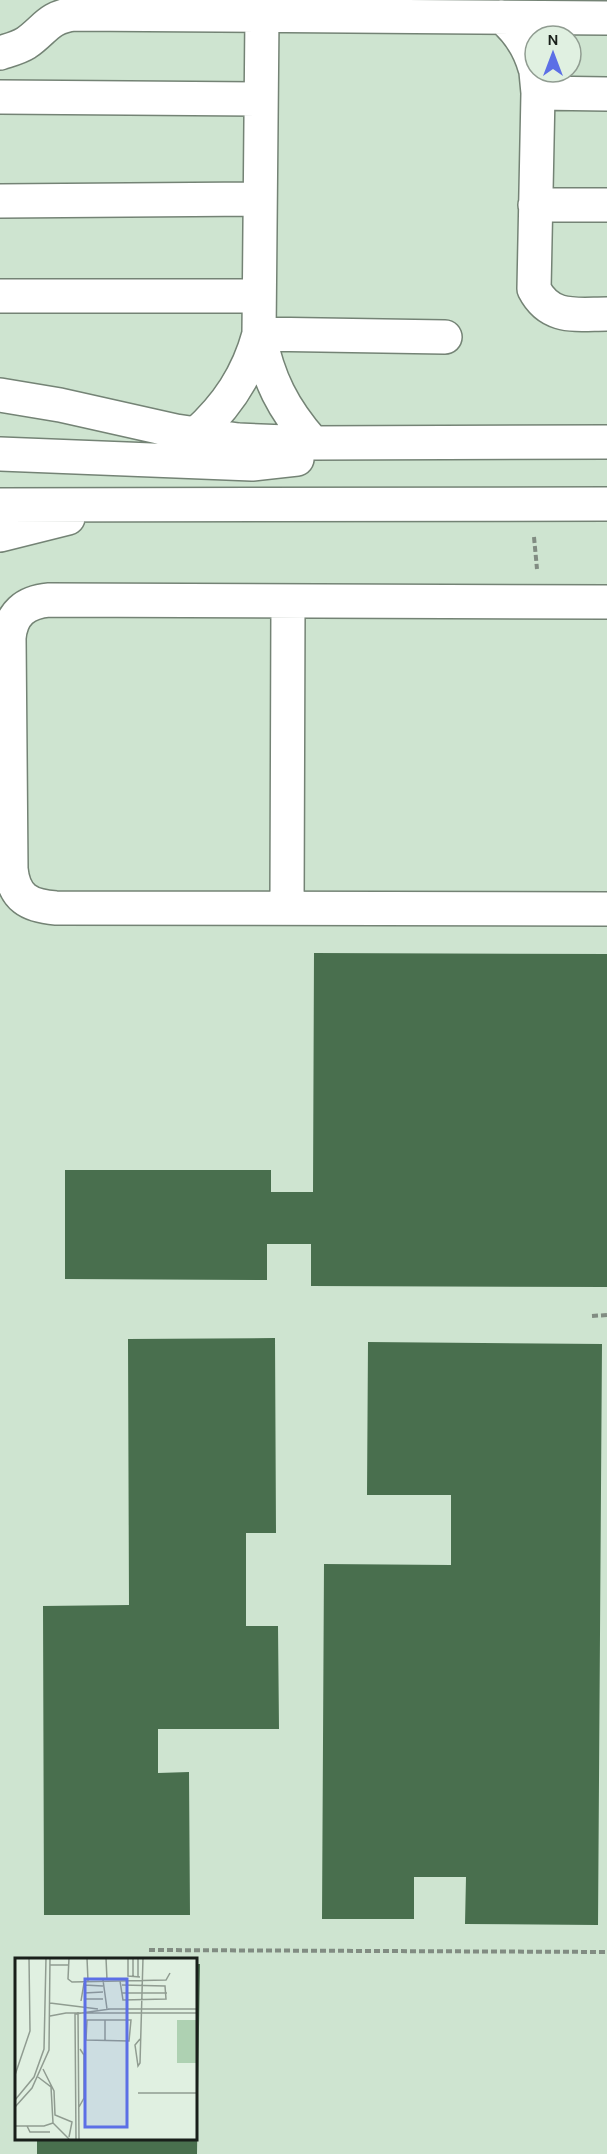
<svg xmlns="http://www.w3.org/2000/svg" width="607" height="2154" viewBox="0 0 607 2154" font-family="Karla,sans-serif">
  <style>
    .built { fill: #cee4d0; fill-rule: evenodd }
    .building { fill: #496f4e }
    .lines { fill: none; stroke-linecap: round; stroke-linejoin: round }
    .minor-casing { stroke: #748375; stroke-width: 36 }
    .path { stroke: #818c82; stroke-width: 4; stroke-dasharray: 6 3; stroke-linecap: butt }
    .minor { stroke: #fff; stroke-width: 33 }
    .inset-road { fill: none; stroke: #909c91; stroke-width: 1.5 }
    .view { fill: #5c6fe6; fill-opacity: 0.15; stroke: #5c6fe6; stroke-width: 3 }
    .inset-edge { fill: none; stroke: #191f1a; stroke-width: 3 }
  </style>
  <rect width="100%" height="100%" fill="#e0f0e1"/>
  <path class="built" d="M0,0H607V2154H0ZM535,36H571V72H535ZM16,1959H195V2138H16Z"/>
  <path class="building" d="M314,953L607,954V1287L311,1286V1244H267V1280L65,1279V1170H271V1192H313Z
    M275,1338L276,1533H246V1626H278L279,1729H158V1773L189,1772L190,1915H44L43,1606L129,1605L128,1339Z
    M368,1342L602,1344L598,1925L465,1924L466,1877H414V1919H322L324,1564L451,1565V1495H367Z
    M195,1964H200L197,2154H37V2138H195Z"/>
  <g class="lines">
    <defs>
      <path id="minor" d="M262,16L259,334C268,379 283,409 313,443
        M502,17C519,31 529,47 535,68
        M0,53C9,50 18,48 26,43C45,30 48,17 74,14L607,18
        M536,72L538,93L534,289C550,320 576,314 607,314
        M538,93L607,94
        M0,97L261,99
        M0,201L260,199
        M535,205H607
        M0,296H259
        M259,334L445,337
        M0,395L60,405L176,431L238,440L313,443L607,442
        M196,434C227,406 248,375 259,334
        M0,454L252,464L297,459
        M0,505L607,504
        M0,535L68,518
        M607,602L49,600C25,602 11,614 9,638L11,869C14,898 29,906 56,908L607,909
        M287,908L288,601"/>
    </defs>
    <use href="#minor" class="minor-casing"/>
    <path class="path" d="M534,537L537,569
      M592,1316L607,1315
      M149,1950L607,1952"/>
    <use href="#minor" class="minor"/>
  </g>
  <g transform="translate(15 1958)">
    <rect width="182" height="182" fill="#e0f0e1"/>
    <path d="M162,62H181V105H162Z" fill="#aed1b2"/>
    <path class="inset-road" d="M54,0L53,21L57,24L151,22L155,15M72,0L73,23M91,0L92,22M113,0V18L125,19M118,0V19M123,0V19M35,7H54M88,22L92,51M105,23L108,42L151,41L150,28L107,27M69,27L88,28M69,35L88,34M107,35H152M69,41H88M66,43L69,25M35,45L83,51M93,51H182M63,54L64,181M35,58L51,55H182M116,62L114,83L71,82L72,62ZM125,81L120,87L123,108L125,105L128,0M90,83V62M28,111L39,133L40,157L57,164L54,179M0,117L15,73L14,0M23,119L36,129L38,165L54,181M123,135H182M0,142L19,119L29,91L31,0M0,149L17,130L34,92L35,0M64,149L69,140V97L65,91M0,168H29L38,165M12,168L15,174H35M61,181L60,56L95,51"/>
    <path class="view" d="M70,21H112V169H70Z"/>
    <rect width="182" height="182" class="inset-edge"/>
  </g>
  <g transform="translate(553 54)"><circle r="28" fill="#e0f0e1" stroke="#909c91" stroke-width="1.5"/>
  <path d="M0-4.5L10 22L0 15L-10 22Z" fill="#5c6fe6"/>
  <text y="-9" font-size="16" font-weight="bold" text-anchor="middle" fill="#191f1a">N</text>
  </g>
</svg>
